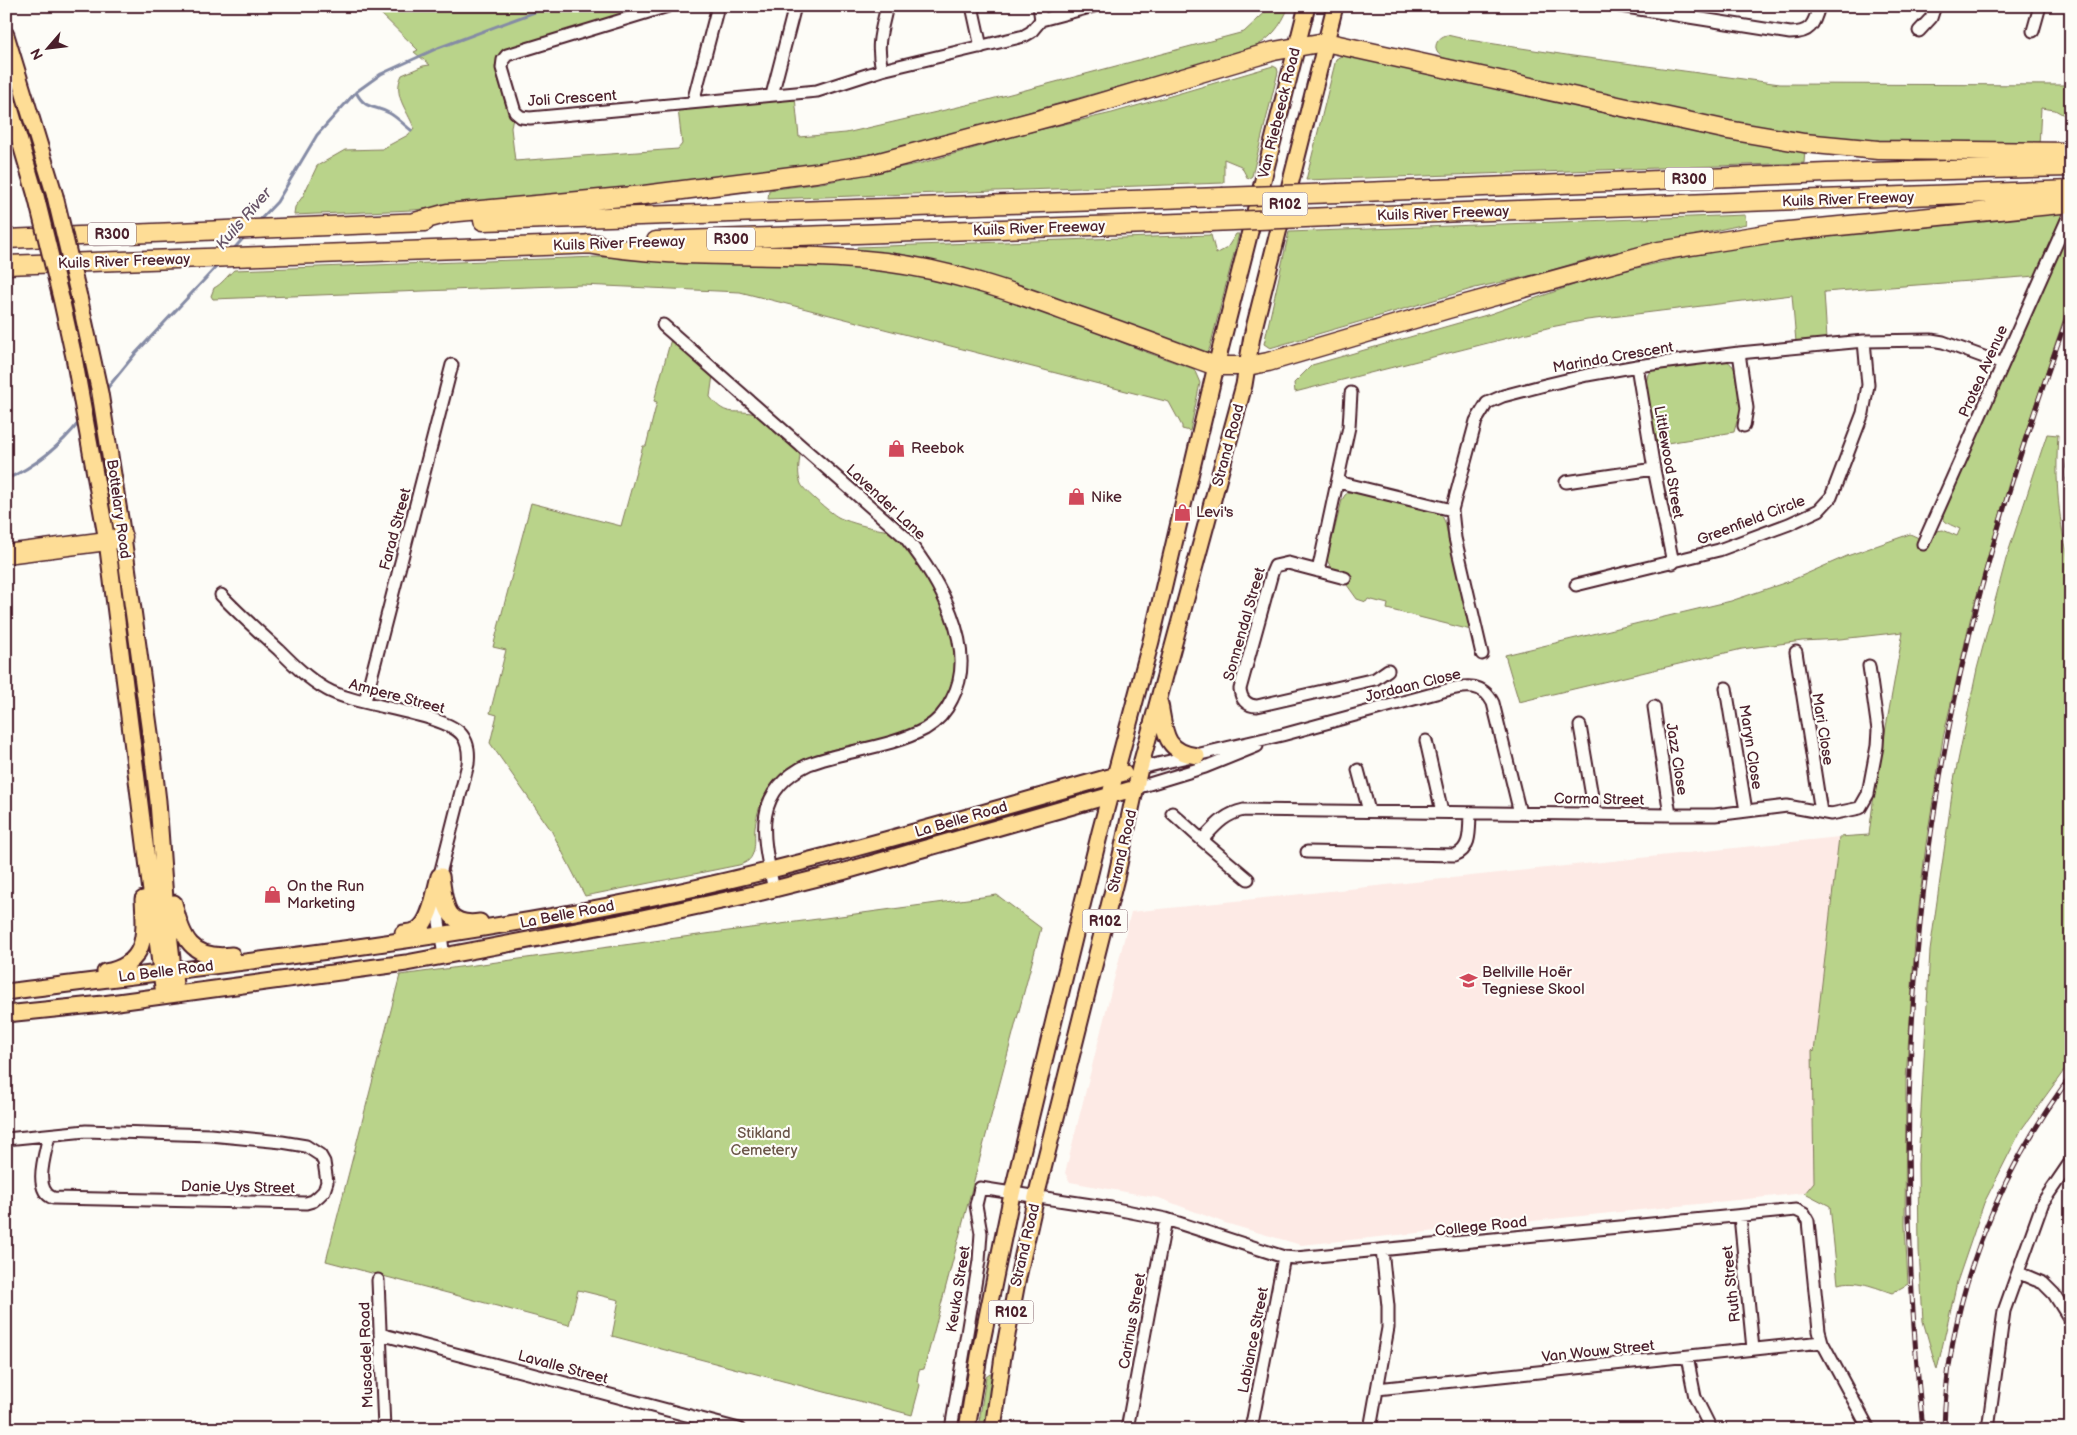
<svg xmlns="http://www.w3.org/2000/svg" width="2077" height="1435" viewBox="0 0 2077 1435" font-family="'Balsamiq Sans',sans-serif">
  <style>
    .built { fill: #fdeae5 }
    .green { fill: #b9d38a; stroke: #82795a }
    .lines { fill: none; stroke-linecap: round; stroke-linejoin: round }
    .stream { stroke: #858ba5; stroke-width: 3 }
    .minor-casing { stroke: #4a1f2b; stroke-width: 15 }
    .major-casing { stroke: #4a1f2b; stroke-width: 19 }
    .highway-casing { stroke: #4a1f2b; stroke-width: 21 }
    .minor { stroke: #fdfcf7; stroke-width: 11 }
    .major { stroke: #fedd96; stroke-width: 15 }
    .highway { stroke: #fedd96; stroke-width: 18 }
    .rail-casing { stroke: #4a1f2b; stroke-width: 5 }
    .rail { stroke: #fdfcf7; stroke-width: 3; stroke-dasharray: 9; stroke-linecap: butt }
    .major-bridge-casing { stroke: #4a1f2b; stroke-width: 19; stroke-linecap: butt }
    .highway-bridge-casing { stroke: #4a1f2b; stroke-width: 21; stroke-linecap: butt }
    .major-bridge { stroke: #fedd96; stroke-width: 15 }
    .highway-bridge { stroke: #fedd96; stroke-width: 18 }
    .labels { text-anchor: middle; stroke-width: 4.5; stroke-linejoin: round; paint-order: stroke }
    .shield { fill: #fdfcf7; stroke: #806168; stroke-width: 1 }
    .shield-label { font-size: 14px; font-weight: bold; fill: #4a1f2b }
    .street-label { font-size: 15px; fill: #4a1f2b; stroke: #fdfcf7 }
    .poi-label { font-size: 15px; fill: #4a1f2b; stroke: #fdfcf7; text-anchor: start }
    .park-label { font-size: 15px; fill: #6b5548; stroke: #fdfcf7 }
    .water-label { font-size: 16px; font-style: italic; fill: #685568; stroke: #fdfcf7 }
  </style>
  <rect width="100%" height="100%" fill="#fdfcf7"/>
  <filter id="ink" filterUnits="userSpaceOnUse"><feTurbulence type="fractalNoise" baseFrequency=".02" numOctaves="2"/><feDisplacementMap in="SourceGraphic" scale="10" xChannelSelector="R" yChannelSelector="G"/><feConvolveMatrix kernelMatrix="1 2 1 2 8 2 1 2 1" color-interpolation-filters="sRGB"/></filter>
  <g filter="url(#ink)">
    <path class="built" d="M1839,837L1814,1053L1812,1051L1814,1182L1805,1193L1301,1245L1225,1223L1159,1198L1070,1182L1065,1173L1131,912Z"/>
    <path class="green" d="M373,6H653L498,59L496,67L513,116L511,128L515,161L678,149L682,144L678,109L795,97L799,137L846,133L984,101L1244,32L1272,6H1289C1281,27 1270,40 1249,50L905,147L818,164L660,185L413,210L294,215L295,207L303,196L317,166L345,150L382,149L408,135L414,128C407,109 392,95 402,75L423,66L430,65L414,52L418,50Z
      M1447,35L1469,40L1573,56L1780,84L2071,85V119L2055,110L2041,108L2039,146L1894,144L1778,133L1460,63C1454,61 1445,60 1441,56C1431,49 1437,37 1447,35Z
      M1341,56H1352L1805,150L1804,163L1306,180L1336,59Z
      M1273,66L1277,68L1278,72L1252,176L1248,179L1241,166L1224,159V183L768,199L769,190L828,182L922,163L1034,131L1112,113Z
      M2063,212L2036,276L1824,292L1827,339L1796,342L1792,295L1587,320L1551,327L1295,392L1294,383L1312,365L1490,314L1594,278L1684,257L1763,243L1834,236L1890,226Z
      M1745,215L1746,224L1603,255L1538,274L1475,288L1270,348L1264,344L1289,232Z
      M2071,222V297L2011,476L1971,616L1943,738L1926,844L1915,941L1906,1080L1905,1225L1908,1284L1892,1293C1874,1287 1857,1279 1838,1284L1830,1206L1805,1193L1814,1182L1812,1050L1814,1052L1839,837L1869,835L1874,794L1903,632L1840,639L1802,641L1742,649L1519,702L1505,655L1731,601L1790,581L1847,556L1910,534L1921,539L1918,546L1925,549L1936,531L1943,530L1957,536L1960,529C1952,525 1941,523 1942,512Z
      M1236,234H1239L1210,347L1208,352L1204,354L1015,284L985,275L857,253V247L1211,235L1216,254L1227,248Z
      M598,257L869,267L924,275L1020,302L1146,352L1194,369L1200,383L1190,431L1182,429V426L1169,402L740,292L582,285L213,299L211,296L214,288C222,284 227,276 234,270Z
      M671,339L713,375L710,397C728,420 735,407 758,415C767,419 792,446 800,455C799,465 797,474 801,484C804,491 831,513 838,517C843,520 866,527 874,528C884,531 890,529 898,536C910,546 918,563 926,576C952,620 978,685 926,722C914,730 900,733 887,737C860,744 824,749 800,761C773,774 759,798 755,827C754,835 756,845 753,853C751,860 746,863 739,865L585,896L551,830L490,743L497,715L490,713L506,650L493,647L531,503L621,526L643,446H646L657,402L654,401Z
      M1723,360C1742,363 1740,399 1742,415L1737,421L1734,432L1655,445L1646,383L1648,374L1654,370Z
      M2047,434L2058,435C2055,480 2058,523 2071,566V1061L2021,1130L1984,1203L1957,1282L1937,1370L1923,1321L1919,1250L1918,1164L1930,951L1954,780L1977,669L2006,559Z
      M1351,491L1436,512L1442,516L1445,522L1471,630L1387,609L1388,604L1368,599L1366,602L1357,599L1347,585L1350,575C1340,572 1330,571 1327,559L1342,500L1345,495Z
      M997,895L1041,928L924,1369L919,1370L917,1381L920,1385L912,1415L612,1336L619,1300L578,1290L569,1325L326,1261L400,975Z
      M990,1374H992L985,1429H978L986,1377Z"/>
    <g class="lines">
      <path class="stream" d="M356,92C365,110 374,105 389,113C397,117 404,125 411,130
        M257,223L277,202L317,135L356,92L381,74L438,48L551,6
        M232,251L246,235
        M105,391L135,354L219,264
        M6,479C34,468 62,444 80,421"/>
      <defs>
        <path id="minor" d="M668,6L507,55L503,60L502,68L515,112L521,117L530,118L817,91L882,70L1024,36L1031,32L1041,20L1094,6
          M972,6L981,47
          M1039,6L1041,20
          M1620,6L1790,33C1810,33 1814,25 1819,6
          M1919,31L1931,18L1935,6
          M2033,31L2040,6
          M882,70C876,44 881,32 887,6
          M772,95L795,6
          M693,102L718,6
          M663,325L905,537C937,577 980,648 952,699C946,712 937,722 925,729C889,748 846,750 809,764C750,792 763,838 774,890
          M1739,353L1747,408L1744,426
          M1637,366L1654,469L1673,563
          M1338,482L1452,510
          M1566,482L1654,469
          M1923,544L2071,211
          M1318,571L1349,427L1351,393
          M1345,578L1288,563L1275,566L1272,573L1240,689C1241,699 1246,706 1257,706L1375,679L1388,670
          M1576,585L1719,550L1789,524L1819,510L1831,497L1863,413L1868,385L1864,341
          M221,595C239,614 259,632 279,650C293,664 308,679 326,689C354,706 445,713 462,735C469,744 469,754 468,764L438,882L437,907L444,957
          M1796,652L1821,812
          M1482,654L1455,538L1452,510L1476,421L1487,403L1503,396L1545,385L1587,375L1637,366L1739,353L1864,341L1931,340L1943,342L2003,364
          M1726,688L1746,811
          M365,701L452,365
          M1654,707L1670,815
          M1580,726L1595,814
          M1426,741L1442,812
          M1140,768L1282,735L1447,690C1466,685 1483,683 1493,703L1520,813
          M1358,770L1369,811
          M1136,788L1205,767L1257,746
          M1172,813L1202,840
          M1307,852L1455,855C1472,849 1469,828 1470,813
          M1248,879L1202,840C1215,826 1224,814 1244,810L1670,815H1715L1787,806L1831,814L1860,808L1868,794L1877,746L1878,730L1869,666
          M6,1139L86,1131L210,1135L282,1142L306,1146L320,1155L324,1162L327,1182L324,1191L319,1196L313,1201L306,1203L53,1198C32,1190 46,1152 49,1135
          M1740,1216L1753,1349
          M2019,1273L2043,1283L2054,1294L2071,1321
          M378,1280L384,1429
          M380,1334L739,1429
          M1687,1357L1695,1397L1711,1429
          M1377,1389L1822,1342
          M951,1429L979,1261L981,1233L976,1205L980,1188L1111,1208L1166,1219L1284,1257L1296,1258L1796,1210L1804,1214L1808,1221L1819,1331L1822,1342L1869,1429
          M1127,1429L1166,1219
          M1251,1429L1284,1257
          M1370,1429L1388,1328V1306L1382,1250
          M1988,1429L2004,1311L2043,1202L2071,1161"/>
        <path id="major" d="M6,35L55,196
          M6,94L36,196
          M79,297L100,393L123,537L150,733L158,801L165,899L176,993
          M61,298L74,357L107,541L164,995
          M1160,704C1165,731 1164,752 1197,756
          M441,876C445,903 444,927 480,922
          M174,903C182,938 191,960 232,955
          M403,933C408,932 414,932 418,929C431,921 435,890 439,876
          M105,972C148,965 145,933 143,899
          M6,992C209,966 413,944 613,905C786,872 954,820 1124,773
          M6,1014L103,1004L406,963L619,923L754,894L842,872L1136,788
          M967,1429L979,1356L1012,1194L1046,1053L1100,832L1151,641L1216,366L1307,6
          M993,1429L1003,1356L1017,1282L1036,1197L1116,878L1140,768L1244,385L1252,336L1335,6"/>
        <path id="highway" d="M1338,193L1827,173L2071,167
          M1329,217L2071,190
          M483,221L1222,197
          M415,222L448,213L644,195L815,173L872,164L1079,109L1274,51L1325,42L1728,130L1804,143L1878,150L2071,152
          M6,239L425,222
          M656,241L1209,222
          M588,244C686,262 787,250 885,262C948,270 1008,290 1067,312C1117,329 1166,348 1216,366H1247L1268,362L1448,309L1659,251L1779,232L2071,203
          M6,265L598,244
          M6,554L107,541L123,537"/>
      </defs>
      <use href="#minor" class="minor-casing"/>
      <use href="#major" class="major-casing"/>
      <use href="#highway" class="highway-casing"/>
      <use href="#minor" class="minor"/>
      <use href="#major" class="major"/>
      <use href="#highway" class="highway"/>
      <defs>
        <path id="rail" d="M2071,415L2067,473L2071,519
          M1923,1429C1896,1179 1905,921 1960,675C1988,550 2027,428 2071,307
          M1944,1429C1947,1301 1995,1178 2071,1076"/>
      </defs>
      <use href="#rail" class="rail-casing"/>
      <use href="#rail" class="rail"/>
      <defs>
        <path id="major-bridge" d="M36,196L61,298
          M55,196L79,297"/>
        <path id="highway-bridge" d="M1222,197L1338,193
          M1209,222L1329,217"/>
      </defs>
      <use href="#major-bridge" class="major-bridge-casing"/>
      <use href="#highway-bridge" class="highway-bridge-casing"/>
      <use href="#major-bridge" class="major-bridge"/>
      <use href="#highway-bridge" class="highway-bridge"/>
    </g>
  </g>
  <defs>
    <symbol id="shop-bare" viewBox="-9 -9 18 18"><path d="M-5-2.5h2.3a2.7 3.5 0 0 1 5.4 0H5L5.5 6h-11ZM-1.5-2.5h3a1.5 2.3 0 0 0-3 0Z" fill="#d1495b" stroke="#fdfcf7" stroke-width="2.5" paint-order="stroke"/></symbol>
    <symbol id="school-bare" viewBox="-9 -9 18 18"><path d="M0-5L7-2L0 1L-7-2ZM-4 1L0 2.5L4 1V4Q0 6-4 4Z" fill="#d1495b" stroke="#fdfcf7" stroke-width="2.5" paint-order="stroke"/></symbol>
  </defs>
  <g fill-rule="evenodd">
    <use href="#shop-bare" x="884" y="436" width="25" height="25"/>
    <use href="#shop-bare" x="1064" y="484" width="25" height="25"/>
    <use href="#shop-bare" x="1170" y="500" width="25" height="25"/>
    <use href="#shop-bare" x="260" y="882" width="25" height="25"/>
    <use href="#school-bare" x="1456" y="968" width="25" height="25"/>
  </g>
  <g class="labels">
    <g class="shield">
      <rect x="1665" y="167.5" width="48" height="23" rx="4"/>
      <rect x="1262.5" y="192.5" width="45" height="23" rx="4"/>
      <rect x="88" y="222.5" width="48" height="23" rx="4"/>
      <rect x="707" y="227.5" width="48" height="23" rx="4"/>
      <rect x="1082.5" y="909.5" width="45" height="23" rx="4"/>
      <rect x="988.5" y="1300.5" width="45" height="23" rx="4"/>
    </g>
    <g class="shield-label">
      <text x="1689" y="184">R300</text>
      <text x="1285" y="209">R102</text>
      <text x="112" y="239">R300</text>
      <text x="731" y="244">R300</text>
      <text x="1105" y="926">R102</text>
      <text x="1011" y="1317">R102</text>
    </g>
    <g class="street-label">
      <text transform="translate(572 98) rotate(-4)" y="5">Joli Crescent</text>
      <text transform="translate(1279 113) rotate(-76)" y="5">Van Riebeeck Road</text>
      <text transform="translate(1848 199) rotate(-2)" y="5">Kuils River Freeway</text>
      <text transform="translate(1443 213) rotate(-2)" y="5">Kuils River Freeway</text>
      <text transform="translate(1039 228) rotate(-2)" y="5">Kuils River Freeway</text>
      <text transform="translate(619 243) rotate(-2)" y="5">Kuils River Freeway</text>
      <text transform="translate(124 261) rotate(-2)" y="5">Kuils River Freeway</text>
      <text transform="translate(1613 357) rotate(-10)" y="5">Marinda Crescent</text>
      <text transform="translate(1983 371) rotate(-66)" y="5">Protea Avenue</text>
      <text transform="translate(1228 445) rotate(-75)" y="5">Strand Road</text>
      <text transform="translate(1669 462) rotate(80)" y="5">Littlewood Street</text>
      <text transform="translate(886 502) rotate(43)" y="5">Lavender Lane</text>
      <text transform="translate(119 509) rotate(82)" y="5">Bottelary Road</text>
      <text transform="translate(1751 520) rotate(-21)" y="5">Greenfield Circle</text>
      <text transform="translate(395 529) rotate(-75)" y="5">Farad Street</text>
      <text transform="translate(1244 624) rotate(-74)" y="5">Sonnendal Street</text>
      <text transform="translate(1413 685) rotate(-14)" y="5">Jordaan Close</text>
      <text transform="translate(397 696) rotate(15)" y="5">Ampere Street</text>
      <text transform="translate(1823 729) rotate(81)" y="5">Mari Close</text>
      <text transform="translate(1751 747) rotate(81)" y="5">Maryn Close</text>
      <text transform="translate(1677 759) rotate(81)" y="5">Jazz Close</text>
      <text transform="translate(1599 799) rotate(1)" y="5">Corma Street</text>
      <text transform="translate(961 819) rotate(-16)" y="5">La Belle Road</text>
      <text transform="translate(1122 851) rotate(-77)" y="5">Strand Road</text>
      <text transform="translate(567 914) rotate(-11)" y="5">La Belle Road</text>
      <text transform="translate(166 971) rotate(-7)" y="5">La Belle Road</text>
      <text transform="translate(238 1187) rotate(1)" y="5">Danie Uys Street</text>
      <text transform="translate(1481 1226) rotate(-6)" y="5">College Road</text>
      <text transform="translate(1025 1245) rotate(-77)" y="5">Strand Road</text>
      <text transform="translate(1731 1284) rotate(-96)" y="5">Ruth Street</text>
      <text transform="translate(958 1289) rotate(-81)" y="5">Keuka Street</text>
      <text transform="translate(1132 1321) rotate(-80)" y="5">Carinus Street</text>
      <text transform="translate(1253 1340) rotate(-79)" y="5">Labiance Street</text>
      <text transform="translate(1598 1351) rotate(-6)" y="5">Van Wouw Street</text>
      <text transform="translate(366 1355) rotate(-92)" y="5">Muscadel Road</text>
      <text transform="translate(563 1367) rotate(15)" y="5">Lavalle Street</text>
    </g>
    <g class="poi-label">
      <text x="911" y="453">Reebok</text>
      <text x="1091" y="502">Nike</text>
      <text x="1196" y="517">Levi's</text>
      <text x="287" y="891">On the Run<tspan x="287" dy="17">Marketing</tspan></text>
      <text x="1482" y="977">Bellville Hoër<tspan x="1482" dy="17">Tegniese Skool</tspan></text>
    </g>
    <g class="park-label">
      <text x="764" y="1138">Stikland<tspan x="764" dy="17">Cemetery</tspan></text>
    </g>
    <g class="water-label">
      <text transform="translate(243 218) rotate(-49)" y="6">Kuils River</text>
    </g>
  </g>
  <rect width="2077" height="1435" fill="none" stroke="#fdfcf7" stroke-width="25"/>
  <rect x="12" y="12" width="2052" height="1410" fill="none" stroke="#4a1f2b" stroke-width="2" filter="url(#ink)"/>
  <g transform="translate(48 48) rotate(242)" stroke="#fdfcf7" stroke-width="4" paint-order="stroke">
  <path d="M0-4L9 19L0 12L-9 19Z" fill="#4a1f2b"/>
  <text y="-8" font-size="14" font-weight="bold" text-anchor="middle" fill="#4a1f2b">N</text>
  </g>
</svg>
